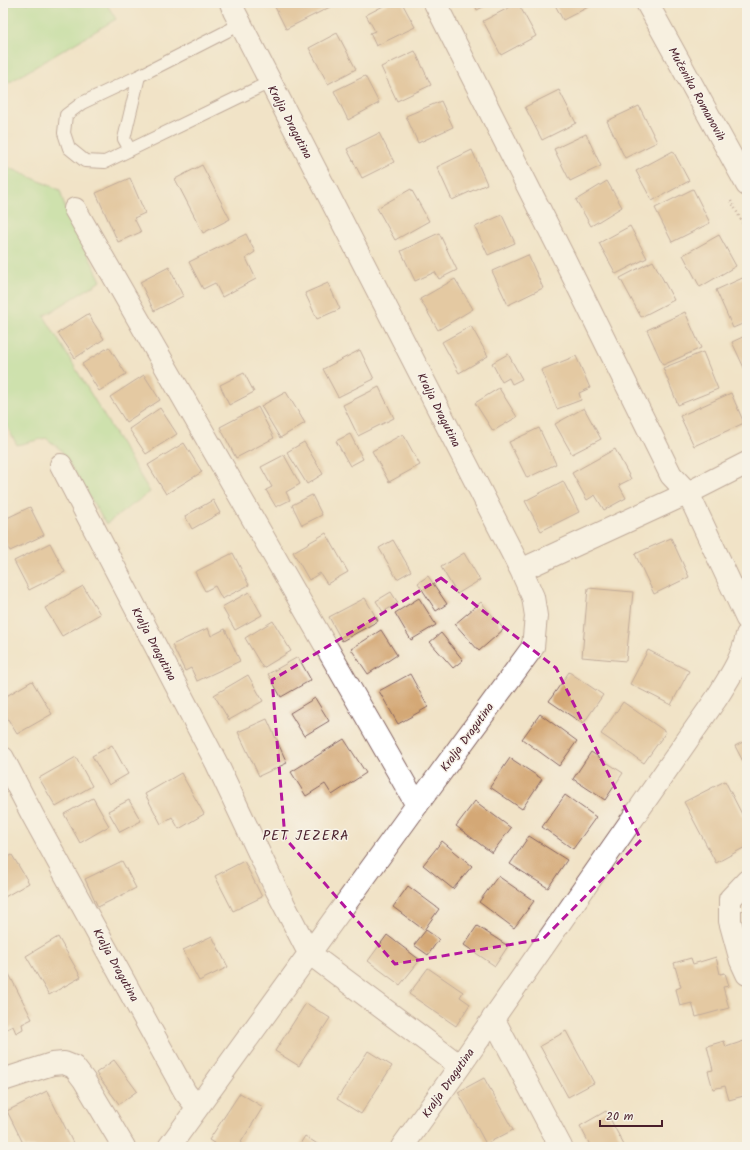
<svg xmlns="http://www.w3.org/2000/svg" width="750" height="1150" viewBox="0 0 750 1150" font-family="Kalam,sans-serif">
  <style>
    .green { fill: #a4dd8f; stroke: #777e5d }
    .building { fill: #d4a876 }
    .lines { fill: none; stroke-linecap: round; stroke-linejoin: round }
    .service-casing { stroke: #846462; stroke-width: 14 }
    .minor-casing { stroke: #846462; stroke-width: 24 }
    .tertiary-casing { stroke: #846462; stroke-width: 24 }
    .path { stroke: #846462; stroke-width: 2.5; stroke-dasharray: 1 3; stroke-linecap: butt }
    .service { stroke: #fff; stroke-width: 12 }
    .minor { stroke: #fff; stroke-width: 22 }
    .tertiary { stroke: #fff; stroke-width: 22 }
    .marked { fill: none; stroke: #b5179e; stroke-width: 3; stroke-dasharray: 8 5; stroke-linejoin: round }
    .labels { text-anchor: middle; stroke-width: 3; stroke-linejoin: round; paint-order: stroke }
    .street-label { font-size: 12px; fill: #4a1f2b; stroke: #f7f3e8 }
    .quarter-label { font-size: 14px; letter-spacing: 1px; fill: #4a1f2b; stroke: #f7f3e8 }
  </style>
  <rect width="100%" height="100%" fill="#f7f3e8"/>
  <filter id="ink" filterUnits="userSpaceOnUse"><feTurbulence type="fractalNoise" baseFrequency=".025" numOctaves="2"/><feDisplacementMap in="SourceGraphic" scale="8" xChannelSelector="R" yChannelSelector="G"/><feConvolveMatrix kernelMatrix="1 2 1 2 8 2 1 2 1" color-interpolation-filters="sRGB"/></filter>
  <filter id="wash" filterUnits="userSpaceOnUse"><feTurbulence type="fractalNoise" baseFrequency=".012" numOctaves="4" result="noise"/><feDisplacementMap in="SourceGraphic" scale="16" xChannelSelector="R" yChannelSelector="G"/><feGaussianBlur stdDeviation="0.9" result="paint"/><feColorMatrix in="noise" values="0 0 0 0 0 0 0 0 0 0 0 0 0 0 0 0 0 1.4 0 .05"/><feComposite in="paint" operator="in"/></filter>
  <g filter="url(#wash)">
    <rect width="100%" height="100%" fill="#f1e3c7"/>
    <path class="green" d="M3,3H106L116,19L3,86Z
      M3,165L60,190L65,208L101,281L44,316L150,492L106,524L61,450L46,438L17,445L3,419Z"/>
    <g id="blocks">
      <path class="building" d="M273,3H333L334,5L286,29Z
        M389,3H402L415,27L376,46L370,33L375,31L366,15Z
        M474,3H491L477,10Z
        M518,3L536,36L501,55L483,21Z
        M554,3H596L563,20Z
        M337,33L356,69L328,84L309,48Z
        M415,51L431,85L397,101L381,67Z
        M365,76L379,103L348,120L334,91Z
        M559,90L576,123L542,140L525,107Z
        M441,101L453,127L418,143L406,116Z
        M639,106L657,142L625,158L607,121Z
        M379,133L394,162L362,178L347,149Z
        M586,134L601,166L570,181L554,149Z
        M472,150L487,184L452,200L437,167Z
        M673,151L689,181L652,201L636,171Z
        M202,165L230,219L203,233L175,179Z
        M130,178L145,213L134,218L141,232L118,242L96,193Z
        M607,181L622,207L591,226L576,200Z
        M411,189L429,221L395,240L377,208Z
        M693,189L710,223L672,242L655,208Z
        M502,215L515,243L488,255L475,227Z
        M630,226L647,258L616,274L599,243Z
        M439,233L457,270L439,279L435,272L415,281L401,251Z
        M246,234L255,252L246,258L256,279L222,297L215,283L203,289L189,262Z
        M719,235L736,266L700,287L683,255Z
        M528,255L543,288L508,305L492,271Z
        M653,261L674,300L641,317L620,278Z
        M169,267L183,296L154,311L140,282Z
        M747,276V322L733,328L716,290Z
        M455,279L473,309L438,330L420,299Z
        M328,283L340,309L317,319L305,293Z
        M685,312L701,348L663,365L647,330Z
        M88,314L104,339L75,358L58,333Z
        M471,326L488,356L459,373L442,342Z
        M747,335V369L745,370L732,342Z
        M109,347L126,374L99,391L82,364Z
        M360,350L374,379L338,397L323,369Z
        M703,352L718,389L678,405L663,368Z
        M508,354L522,379L512,384L509,378L502,382L492,363Z
        M576,356L590,388L579,393L581,400L557,409L541,370Z
        M244,373L254,392L229,405L220,385Z
        M144,375L160,400L126,422L110,397Z
        M379,387L394,418L358,436L343,405Z
        M499,388L517,417L493,431L475,403Z
        M286,392L305,423L280,438L261,406Z
        M731,393L744,423L694,446L680,416Z
        M258,407L274,438L236,458L220,427Z
        M160,408L177,434L146,454L129,429Z
        M584,408L601,439L572,454L555,424Z
        M539,428L556,464L527,478L509,442Z
        M350,434L363,459L350,466L336,441Z
        M403,434L420,465L389,482L372,451Z
        M304,442L323,474L307,484L287,452Z
        M184,443L202,472L166,494L148,465Z
        M615,449L631,479L619,485L626,498L604,510L595,495L587,500L572,473Z
        M284,455L300,484L286,492L290,500L276,507L266,490L272,487L261,467Z
        M563,481L579,512L541,531L525,501Z
        M312,495L322,515L302,525L292,505Z
        M213,500L220,513L192,529L185,516Z
        M30,507L44,535L10,551L3,537V520Z
        M326,533L348,572L327,584L320,573L309,580L293,552Z
        M671,538L689,577L654,594L635,554Z
        M393,540L411,571L397,579L379,548Z
        M50,543L65,572L29,590L14,561Z
        M233,553L249,585L222,599L215,586L205,591L195,572Z
        M464,553L480,580L457,594L441,567Z
        M428,576L447,604L436,611L418,583Z
        M83,586L100,614L62,636L45,608Z
        M588,588L633,592L626,661L582,657Z
        M249,592L262,615L235,630L222,607Z
        M391,592L398,603L383,612L376,601Z
        M365,598L378,621L342,641L329,617Z
        M419,598L436,625L411,640L395,613Z
        M481,602L504,629L479,651L455,624Z
        M273,621L291,651L263,668L245,638Z
        M208,628L211,636L225,629L240,661L197,681L191,668L185,671L172,645Z
        M381,630L397,655L368,674L351,649Z
        M441,633L463,660L453,668L430,642Z
        M648,650L689,671L671,705L630,684Z
        M298,657L311,680L281,697L268,674Z
        M569,672L603,695L583,724L549,701Z
        M410,674L428,707L398,724L379,691Z
        M248,675L263,701L229,720L214,695Z
        M32,681L52,714L17,734L3,711V698Z
        M315,698L329,721L304,736L290,713Z
        M623,702L666,732L644,763L601,734Z
        M540,714L577,741L559,766L522,739Z
        M267,719L287,763L259,776L238,732Z
        M344,739L366,773L332,795L325,784L306,796L291,772Z
        M747,740V769L735,746Z
        M112,745L128,774L109,785L92,756Z
        M591,752L623,773L605,800L573,779Z
        M76,757L92,786L56,807L39,778Z
        M510,758L542,779L522,809L490,787Z
        M181,773L204,814L179,829L172,817L161,824L145,794Z
        M725,781L747,824V846L716,863L684,802Z
        M565,795L596,817L573,849L542,827Z
        M93,798L109,826L80,843L64,814Z
        M129,800L141,821L120,832L108,811Z
        M475,801L511,828L492,853L456,826Z
        M529,836L567,860L548,888L510,864Z
        M442,841L472,866L453,889L423,865Z
        M12,855L29,883L3,898V860Z
        M122,861L136,888L98,907L85,879Z
        M244,861L262,897L233,911L215,876Z
        M498,876L534,901L514,928L479,902Z
        M408,886L439,909L424,930L393,907Z
        M477,926L508,946L495,966L464,945Z
        M426,930L439,939L428,955L414,945Z
        M387,935L420,960L400,985L368,961Z
        M212,936L228,967L199,981L183,950Z
        M58,937L81,977L49,995L26,956Z
        M716,957L720,974L725,973L729,986L723,987L729,1008L696,1017L692,1003L680,1006L676,989L681,987L674,963L691,958L693,964Z
        M428,968L463,992L460,997L470,1004L456,1026L409,994Z
        M9,974L32,1019L22,1024L23,1029L16,1033L13,1026L3,1031V977Z
        M306,1003L330,1018L299,1066L275,1051Z
        M566,1031L594,1083L568,1097L540,1046Z
        M747,1040V1095L729,1100L725,1086L713,1089L708,1071L713,1070L707,1046L724,1041L726,1047Z
        M368,1051L392,1066L361,1114L337,1099Z
        M114,1060L137,1091L119,1104L96,1073Z
        M484,1078L513,1130L486,1144L458,1092Z
        M47,1091L75,1147H25L7,1111Z
        M240,1093L263,1107L238,1147H220L209,1140Z
        M606,1111L625,1147H591L580,1126Z
        M305,1136L322,1147H298Z"/>
    </g>
  </g>
  <g filter="url(#ink)">
    <use href="#blocks" fill-opacity="0" stroke="#846462" stroke-width="1"/>
    <g class="lines">
      <defs>
        <path id="service" d="M241,24L139,76L82,103L66,115L64,133L69,148L85,161L105,162L270,82
          M130,150L124,139L139,76"/>
        <path id="minor" d="M435,3L564,258L671,475L688,493L747,619
          M75,209L417,805
          M61,465L217,764L277,891L309,953L460,1066
          M521,570L688,493L747,463
          M3,758L33,816L185,1092L197,1107
          M747,881L730,899V921L741,961L747,974
          M493,1018L561,1147
          M3,1080L52,1064L64,1063L74,1067L84,1080L124,1147
          M169,1147L417,805L533,647L536,616L533,597L521,570L234,11L231,3
          M402,1147L460,1066L716,699C729,678 742,660 747,635"/>
        <path id="tertiary" d="M647,3L747,185"/>
      </defs>
      <use href="#service" class="service-casing"/>
      <use href="#minor" class="minor-casing"/>
      <use href="#tertiary" class="tertiary-casing"/>
      <path class="path" d="M731,201L747,231"/>
      <use href="#service" class="service"/>
      <use href="#minor" class="minor"/>
      <use href="#tertiary" class="tertiary"/>
    </g>
  </g>
  <path d="M0 0H750V1150H0ZM441,578L556,668L641,840L543,939L395,964L285,838L272,680Z" fill="#f1e3c7" fill-opacity=".55" fill-rule="evenodd"/>
  <path class="marked" d="M441,578L556,668L641,840L543,939L395,964L285,838L272,680Z"/>
  <g class="labels">
    <g class="street-label">
      <text transform="translate(697 94) rotate(61)" y="4">Mučenika Romanovih</text>
      <text transform="translate(290 122) rotate(62)" y="4">Kralja Dragutina</text>
      <text transform="translate(439 410) rotate(63)" y="4">Kralja Dragutina</text>
      <text transform="translate(154 644) rotate(62)" y="4">Kralja Dragutina</text>
      <text transform="translate(467 737) rotate(-54)" y="4">Kralja Dragutina</text>
      <text transform="translate(116 965) rotate(61)" y="4">Kralja Dragutina</text>
      <text transform="translate(448 1083) rotate(-55)" y="4">Kralja Dragutina</text>
    </g>
    <g class="quarter-label">
      <text x="306" y="840">PET JEZERA</text>
    </g>
  </g>
  <rect width="750" height="1150" fill="none" stroke="#f7f3e8" stroke-width="16"/>
  <path d="M600 1120v6h62v-6" fill="none" stroke="#4a1f2b" stroke-width="2"/>
  <text x="606" y="1120" font-size="12" fill="#4a1f2b" stroke="#f7f3e8" stroke-width="3" paint-order="stroke">20 m</text>
</svg>
